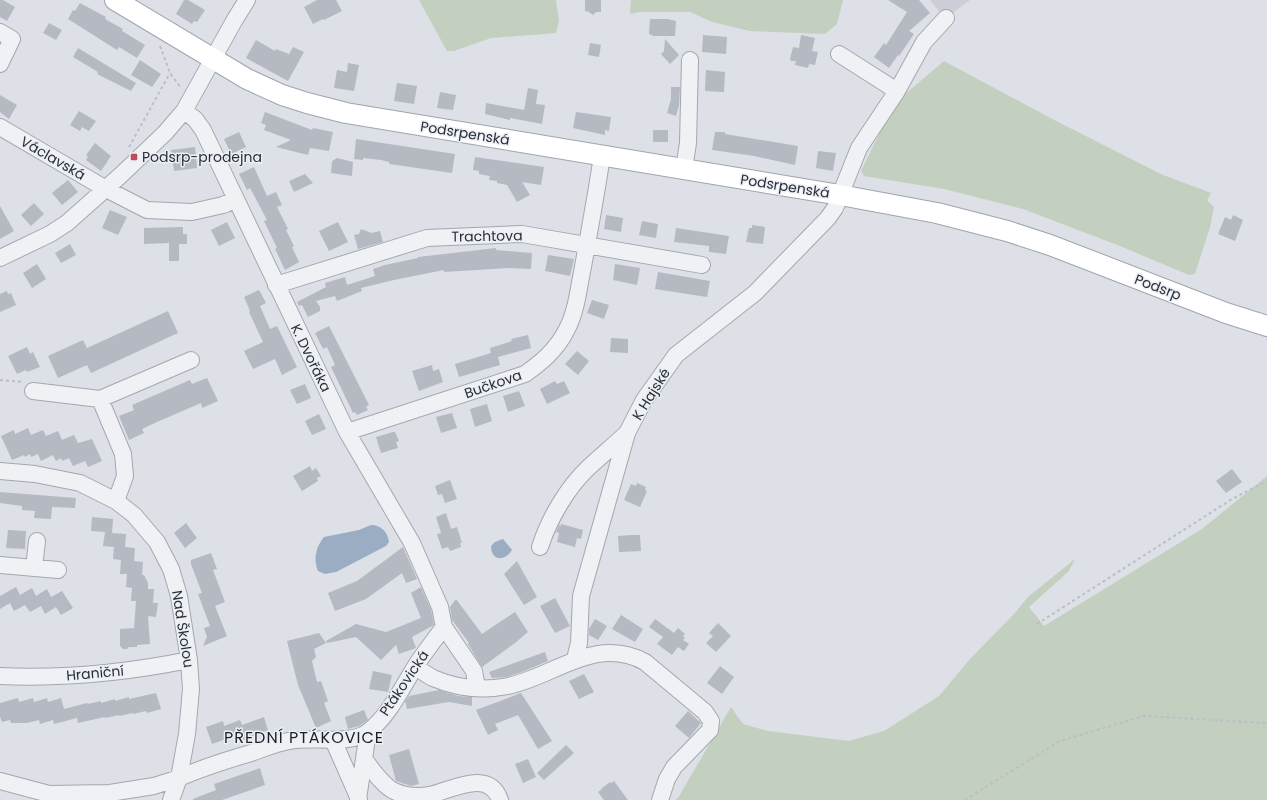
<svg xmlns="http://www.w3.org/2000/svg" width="1267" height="800" viewBox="0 0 1267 800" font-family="Poppins,sans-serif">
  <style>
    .built { fill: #cccfd7 }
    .green { fill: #c3cfbf }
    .water { fill: #9badc3 }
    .building { fill: #b5b9c2 }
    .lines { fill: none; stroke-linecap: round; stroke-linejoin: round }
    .minor-casing { stroke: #a3a7af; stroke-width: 18 }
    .major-casing { stroke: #9ea4b0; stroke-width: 22 }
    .path { stroke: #bbbec4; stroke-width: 2; stroke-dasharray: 3 3; stroke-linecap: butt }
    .minor { stroke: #eff1f4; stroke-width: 16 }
    .major { stroke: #fff; stroke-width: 20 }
    .poi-dot { fill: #c04c5a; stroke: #eceff3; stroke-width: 1.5 }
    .labels { text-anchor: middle; stroke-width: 3; stroke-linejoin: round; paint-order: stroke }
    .street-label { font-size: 14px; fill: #282e3b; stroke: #eceff3 }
    .poi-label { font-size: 14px; fill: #282e3b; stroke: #eceff3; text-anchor: start }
    .quarter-label { font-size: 16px; letter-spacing: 1px; fill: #1a202b; stroke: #eceff3 }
  </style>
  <rect width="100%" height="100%" fill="#dde0e6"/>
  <path class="built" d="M930,0H970L950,15L941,14Z"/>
  <path class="green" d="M419,0H556L559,21L556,33L491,38L454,51H447Z
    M631,0H843L837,24L825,34L750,31L712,22L690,12H639L630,14Z
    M944,61L1056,121L1163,175L1211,193L1207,200L1214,207L1210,227L1195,274L1189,275L1120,246L1023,209L944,189L864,176L861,171L885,122L903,96Z
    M1267,476V800H675L678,798L731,707L743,724L768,731L849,741L884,731L939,696L970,659L1014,614L1028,597L1075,559L1069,571L1029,607L1044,626L1202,529Z"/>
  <path class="water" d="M371,525C381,525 388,532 389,542L386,546L336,572L325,574L318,571C313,559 316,547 324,537L359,530Z
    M503,539L512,550C505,562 491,561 491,546L495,542Z"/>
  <path class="building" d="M0,0H3L15,7L7,21L0,17Z
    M184,0H188L205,10L197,22L194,21L192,24L176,14Z
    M317,0H336L342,11L324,20L323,19L313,24L304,7Z
    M585,0H601V12H596L593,15L589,12L585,11Z
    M888,0H919L930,13L909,31L914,34L899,56L898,55L889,68L874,57L884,43L886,45L907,12Z
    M80,3L106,17L105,19L123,29L122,31L145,45L137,58L119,47L117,50L68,19L73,10L75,11Z
    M650,19H668L676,21L675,36H652V35L649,34Z
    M49,23L62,30L56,40L43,33Z
    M703,35L727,37L726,54L702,52Z
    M801,35L815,38L812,51L818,52L815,65L809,64L808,68L795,65L796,61H791L790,59L793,47L799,48Z
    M665,39L679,55L670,64L661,54L664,51Z
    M256,40L275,51L276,49L289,54L293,47L304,52L288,81L246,58Z
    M590,43L601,45L599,57L588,55Z
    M78,48L136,83L131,91L97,74L98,72L73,57Z
    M140,60L161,74L152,87L131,75Z
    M348,63L359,65L354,91L334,88L337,70L347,72Z
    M706,70L725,72L724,92L705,91Z
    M397,83L417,86L414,104L394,101Z
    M671,87H680L679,105L676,116L667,113L671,99Z
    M528,88L538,90L536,104L545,105L542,124L510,118V120L485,114L486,103L524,110Z
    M440,92L456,95L453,110L437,108Z
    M0,95L17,105L9,119L0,112Z
    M79,111L96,121L89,131L82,127L80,131L70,125Z
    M265,112L312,130L313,128L333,132L329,151L310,148L308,155L276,147L291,140L264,130L266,125L261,123Z
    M576,112L611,117L609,131L605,130V135L573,128Z
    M653,130H668V142H653Z
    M239,132L246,147L231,154L224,139Z
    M715,132H725V134L798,146L795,165L754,156L712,150Z
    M356,139L455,154L452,173L389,164V162L381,160L363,158V160L354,159Z
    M95,143L111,156L101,171L86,160L88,157L86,155Z
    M195,147L197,168L174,171L171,150Z
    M818,151L836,153L833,171L816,168Z
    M475,157L544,167L541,185L522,182L530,195L517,202L507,185L497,183V181L489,180L490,176L479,174V171L473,170Z
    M337,158L353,162L352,176L331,173L332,161Z
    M254,167L267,196L276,192L282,205L277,207L288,229L286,230L294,246L292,247L299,262L285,270L275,249L277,248L264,221L267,220L250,188L247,190L239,174Z
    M305,174L313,183L294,192L289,181Z
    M68,180L78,192L62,205L52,193Z
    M34,203L44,214L31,226L21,215Z
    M0,206L14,231L0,239Z
    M110,210L127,217L118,235L102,228Z
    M606,215L623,218L621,232L604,229Z
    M1233,215L1243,220L1235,241L1218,234L1225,217L1231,220Z
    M642,221L658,224L656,238L639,235Z
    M227,222L235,238L219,246L211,230Z
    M338,222L348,242L329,251L319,231Z
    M752,225L765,227L763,244L746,242L749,228H752Z
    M183,227V234H187V244H179V261H169V243L144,244V228Z
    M676,228L729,236L726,254L709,252V246L674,242Z
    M361,229L372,233L380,231L383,242L358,249L354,235L359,234Z
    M70,244L76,255L61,263L55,253Z
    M496,248V250L532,253L531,269L509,268L444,272V270L394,280L361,288L362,291L337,301L335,296L316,301L320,307V311L308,317L302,305L299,306L297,302L326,287L325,283L345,277L347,285L375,276L373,269L385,265L418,258V257Z
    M548,255L574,259L570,276L545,271Z
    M37,264L46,279L32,288L23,273Z
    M615,264L640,268L637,285L613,280Z
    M658,272L710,281L707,297L655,289Z
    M259,290L266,303L260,306L270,329L277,326L297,367L282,375L275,359L253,369L244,351L263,342L249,312L250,311L244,297Z
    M7,291L8,294L11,293L16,305L0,312V294Z
    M592,300L609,305L604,319L587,313Z
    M168,311L178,333L91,373L87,365L58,378L48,356L83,340L87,348Z
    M329,326L369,405L366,407L368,410L357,415L355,412L353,413L331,367L335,365L327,347L323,349L315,333Z
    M528,335L531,348L498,357L500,365L459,377L455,364L491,353L490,348L512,341L511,339Z
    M611,338L628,339V353L610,352Z
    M27,347L30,354L33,352L40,367L27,372L26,370L17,374L8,356Z
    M577,351L589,361L578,375L565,364Z
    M432,365L433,371L439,369L443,382L419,391L412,371Z
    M207,378L218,401L202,408L201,403L157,422L142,429L144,433L129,440L119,416L134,410L132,405L190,380L192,384Z
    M555,381L557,384L564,381L570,393L547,404L540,389Z
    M305,384L311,398L297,404L290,390Z
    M519,391L525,406L508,412L503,396Z
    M487,404L492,421L475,427L470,409Z
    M452,413L457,428L441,433L436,417Z
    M319,414L326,429L312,435L305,421Z
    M28,428L31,435L43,430L46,436L58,431L62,440L74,435L78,443L92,439L102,461L88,467L85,461L73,466L69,458L62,461L61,458L56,461L53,455L41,461L38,454L31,457L30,454L25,457L24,455L12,460L1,436L14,430L15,434Z
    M393,432H395L399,441L396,442L398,448L381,453L376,437Z
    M310,466L312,471L316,468L321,476L317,478L318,481L302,491L293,476Z
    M1232,469L1242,482L1226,493L1216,481Z
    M450,480L457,499L445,503L442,494L438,495L435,486Z
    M637,483L646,487L645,490L647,491L640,507L624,500L631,484L636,486Z
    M0,492L76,498L75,508L52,507L51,519L34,518L35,511L22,510V506L0,503Z
    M446,513L451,529L457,527L462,543H460L461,547L450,551L448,547L442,549L437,534L441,533L436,517Z
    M92,517L113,519L112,533L126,534L125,547L135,548L134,561L143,562L142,575H144L148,583V589H154L153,603H158L156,617L148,616L150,644L137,645V647H129L127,649H123L120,646V629L134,628L136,601H131L132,588L126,587L127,574H120L121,560L113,559L114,547L103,546L105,532L91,531Z
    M186,523L197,538L185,548L174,533Z
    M561,524L583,530L581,539L577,538L575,547L557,542L559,533L556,532L559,525L561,526Z
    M8,530L26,531L25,549L6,548Z
    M631,535H640L641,551L619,552L618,536Z
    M403,547L417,579L406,583L402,573L366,599L335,611L328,593L357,581Z
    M211,553L217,569L213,570L225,602L215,606L227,636L203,646L207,637L204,628L210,626L198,594L202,593L191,564V560Z
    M517,561L537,597L524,605L504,574Z
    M16,587L20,595L32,588L36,596L47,589L51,597L62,591L73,608L61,615L56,607L45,614L41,606L30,612L25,605L14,611L10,603L0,609V596Z
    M421,587L431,610L434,625L412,637L416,648L399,654L396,645L381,660L356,637L327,643L326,641L356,624L386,632L421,618L411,593Z
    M555,598L570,626L555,633L540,606Z
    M456,599L482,634L515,612L528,632L515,643L482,667L468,644L469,643L452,620L450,607Z
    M621,615L643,629L635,642L612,629Z
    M595,619L607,626L598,640L589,635V629Z
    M655,619L674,633L678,628L685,634L683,636L685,638L683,640L689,644L684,651L678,647L672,655L657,644L663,637L649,627Z
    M718,623L731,636L716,652L706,643L713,636L709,633Z
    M319,633L326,643L314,649L316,657L312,661L317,682L321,681L328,701L324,703L331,721L316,728L298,685L287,641Z
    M545,652L548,661L522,672L506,677L492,678L489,672Z
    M720,666L734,677L722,694L707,683Z
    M373,671L392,675L388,692L369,689Z
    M584,674L594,692L579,699L569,681Z
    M439,690L458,696L472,697V706L449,702L407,709L405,701L409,696Z
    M156,693L161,709L147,713L146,711L133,714V713L119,716V715L105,718V717L78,723L77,718L54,724L53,720L40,724L39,720L27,723H11L10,720L2,722L0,717V703L18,698L19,702L33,698L34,702L47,698L48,702L61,698L64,709L87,703L88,704L101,701V703L115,699V701L129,697V699Z
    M521,693L552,741L538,749L518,715L495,724L498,730L488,735L476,710Z
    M364,710L368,720L359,726L348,729L345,717Z
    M688,711L701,723L689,738L675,726Z
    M264,717L268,730L243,740L240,734L212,744L206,727L223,721L224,726L240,720L242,725Z
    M566,745L574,753L544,780L537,773Z
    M409,749L419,784L411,786L396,781L389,755Z
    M528,759L536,777L523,783L515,764Z
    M260,768L265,785L222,800H193V799L216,790L214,784Z
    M614,781L628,800H604L598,792L601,790V789L610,782L611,783Z"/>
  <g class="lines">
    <defs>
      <path id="minor" d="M0,32L12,39L0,64
        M897,91L924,42L946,18
        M0,127L106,189L147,210L192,212L223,205L235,200
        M684,169L688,143L690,60
        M0,258L50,234L67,223L121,175L165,133L184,111L234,21L247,0
        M276,285L427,238L522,234L702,265
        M33,391L100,399L191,360
        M100,399L123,454L125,476L116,501
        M347,432L525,374C542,362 556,350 566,331C576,313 578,292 582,272C589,234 596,195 602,156
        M0,471L35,474L80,483L116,501L134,515L157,542L171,569L179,596L189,660L191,689L187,734L179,778L154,786L110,793L49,794L0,781
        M540,547C549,519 567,488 588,468C601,456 614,445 627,433
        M0,565L58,570
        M34,568L37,541
        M444,627L474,671L477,688
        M575,659L579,643L581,596L627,433L644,400L676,355L755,293L828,218L835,208L859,148L897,91L839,54
        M415,667C421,670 427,675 433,678C456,688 483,691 508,686C555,676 596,635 645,662L705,712L711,721L710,730L674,767L667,779L660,800
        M0,676C66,679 125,673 189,660
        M333,740L359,799
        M364,759C372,769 382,785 394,791C405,796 418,797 430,795C452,790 489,768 500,800
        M358,799L368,732
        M171,800L179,778C202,768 227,760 251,753C263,749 276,743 289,741C311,736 352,746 369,731C390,714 401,689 415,667C424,653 434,640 444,627L440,607L412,543L347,432L203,130L195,119L184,111"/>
      <path id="major" d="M115,0L247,79L282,95L307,103L346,113L840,195L937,213L1007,231L1050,245L1226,313L1267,326"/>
    </defs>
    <use href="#minor" class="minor-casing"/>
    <use href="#major" class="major-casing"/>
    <path class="path" d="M160,46L170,73L181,88
      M129,147L170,73
      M0,380L23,382
      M1037,624L1232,499L1267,481
      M965,800L1060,741L1144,716L1267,723"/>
    <use href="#minor" class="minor"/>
    <use href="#major" class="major"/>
  </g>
  <rect class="poi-dot" x="130" y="153" width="8" height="8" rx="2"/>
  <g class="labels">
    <g class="street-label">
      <text transform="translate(465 133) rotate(9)" y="5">Podsrpenská</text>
      <text transform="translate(53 158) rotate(30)" y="5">Václavská</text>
      <text transform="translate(785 186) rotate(9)" y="5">Podsrpenská</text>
      <text transform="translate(487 236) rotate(-1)" y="5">Trachtova</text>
      <text transform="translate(1158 287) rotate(21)" y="5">Podsrp</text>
      <text transform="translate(311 358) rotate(64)" y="5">K. Dvořáka</text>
      <text transform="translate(493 384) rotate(-19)" y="5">Bučkova</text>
      <text transform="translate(651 394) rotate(-58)" y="5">K Hajské</text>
      <text transform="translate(183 629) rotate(81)" y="5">Nad Školou</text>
      <text transform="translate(95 673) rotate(-5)" y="5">Hraniční</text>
      <text transform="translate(404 683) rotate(-56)" y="5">Ptákovická</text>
    </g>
    <g class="poi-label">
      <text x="142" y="162">Podsrp-prodejna</text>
    </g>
    <g class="quarter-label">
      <text x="304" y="743">PŘEDNÍ PTÁKOVICE</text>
    </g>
  </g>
</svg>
